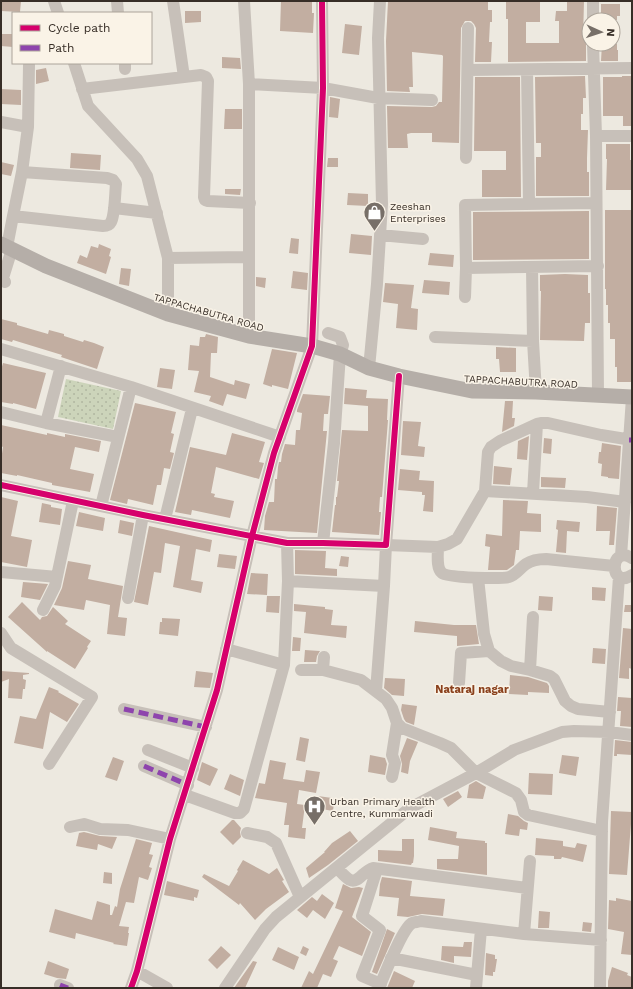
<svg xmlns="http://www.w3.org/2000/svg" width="633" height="989" viewBox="0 0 633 989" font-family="'Work Sans',sans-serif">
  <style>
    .park { fill: url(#park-dots) }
    .building { fill: #c2aea1 }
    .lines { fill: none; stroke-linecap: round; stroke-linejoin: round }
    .minor { stroke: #c7c0b9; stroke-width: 12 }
    .major { stroke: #b5aea8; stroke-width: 15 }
    .quiet { stroke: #8e44ad; stroke-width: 5; stroke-dasharray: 10 5; stroke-linecap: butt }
    .cycleway-casing { stroke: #faf3e7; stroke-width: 8 }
    .cycleway { stroke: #d6006c; stroke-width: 6 }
    .labels { text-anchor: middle; stroke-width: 3; stroke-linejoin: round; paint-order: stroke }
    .poi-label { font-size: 10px; fill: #372e27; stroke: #faf3e7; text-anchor: start }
    .street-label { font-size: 10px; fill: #372e27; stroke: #faf3e7 }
    .neighbourhood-label { font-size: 11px; font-weight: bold; fill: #8a401c; stroke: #faf3e7 }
  </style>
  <defs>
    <pattern id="park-dots" width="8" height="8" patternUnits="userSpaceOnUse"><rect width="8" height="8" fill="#ccd4ba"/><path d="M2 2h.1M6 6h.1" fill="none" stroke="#b0b6a0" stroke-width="1.8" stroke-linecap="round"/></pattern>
  </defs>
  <rect width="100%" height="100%" fill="#ede9e0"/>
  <path class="park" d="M66,379L121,391L113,429L58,417Z"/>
  <path class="building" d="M1,1H21L20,12L1,11Z
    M281,1H312V13H314L313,33L280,31Z
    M388,1H488V10H492V22H490L489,42H492L491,62H475L476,28L474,24L471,21H465L461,28L459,143L432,142V133H411L407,134L408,148H388L387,106L432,107L436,106L439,102H442L443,56L442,55L412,52L413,87H409L410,92L387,91L386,41Z
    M506,1H540V22H526V43H559V21H555L556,11H567V1H584L583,39H586V61L508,62V19H506Z
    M601,4H620V16H617V20H601Z
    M185,11H201V22L185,23Z
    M345,24L362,26L359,55L342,53Z
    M1,34H13V47L1,46Z
    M602,44H617V50H618V61H601Z
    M222,57L240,58L241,69L222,68Z
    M46,68L49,81L36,84V70Z
    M585,76L586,98H583V114H581V130H588L587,158V172H589V196H536V157H541V143H536L535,77Z
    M622,76H632V126H623V116H603V77H622Z
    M475,77H520L521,197H482V170H506V151H474Z
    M1,89L21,90V105L1,104Z
    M330,97L340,99L338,118L329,117Z
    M225,109H242V129H224Z
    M606,144H630V160H632L631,190H606L607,159H606Z
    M71,153L101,155L100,170L70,168Z
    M328,158H338V167H327Z
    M1,162L14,165L11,176L1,174Z
    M225,189H241L240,195L225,194Z
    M348,193L368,194V206L347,205Z
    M605,210H632V382H617V367H615V339H610V323H608V305H606V289H605Z
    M589,211V259L473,260V212Z
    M351,234L372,236L371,255L349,253Z
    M291,238L299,239L298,254L289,253Z
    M99,244L111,249L109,256L111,257L106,274L77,263L80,255L87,258L91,246L98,248Z
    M430,253L454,255L453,267L428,265Z
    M121,268L131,269L129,286L119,284Z
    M293,271L308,273L307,290L291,288Z
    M565,274L588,275V293H590V323H585L584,341L540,340L541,291H540V275Z
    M256,277L266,278L265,288L256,286Z
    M424,280L450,282L449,295L422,293Z
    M385,283L414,285L411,308L418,309L417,330L396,328L398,304L383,302Z
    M1,319L17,323V325L48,334L49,330L64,334V336L83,342L84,340L94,343L104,347L97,369L61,357L62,355L13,340L12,342L1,339Z
    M206,334L218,337L217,353H211L210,377L234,385L235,380L250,384L246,399L227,394L223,406L209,401L211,396L194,392L199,371L188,370L190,345L199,346L200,337H205Z
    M496,347L516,348V372H500L499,359H496Z
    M272,349L297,353L288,389L272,385V387L263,384Z
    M3,363L46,373L36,409L13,403V404L1,402V370Z
    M160,368L175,370L172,389L157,387Z
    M345,388L367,390L366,398L388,399L387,420H388L382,497H380L379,512H381L379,535L332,532L335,505H336V497H337L339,481H337L342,430L368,431V406L344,404Z
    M303,394L330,396L328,414H324L323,431H327L317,533L264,530L265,516L269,502H274L275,479H277L278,467L279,462H281L282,454L285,444L295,445L296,430H300L302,413L297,412V410Z
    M505,401H513L512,418H515L514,426L502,432Z
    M135,403L176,412L171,433L174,434L170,452L174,453L170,469L164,468L161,485H157L153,505L128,499L127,504L110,500Z
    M403,421L421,422L418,446L425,447L424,457L401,455Z
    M1,425L47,435V433L65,437V434L101,441L99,452L75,447L70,469L94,474L90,492L52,485V483L17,475V476L1,473V460L3,447L1,446Z
    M232,433L265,442L259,462L264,463L259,479L216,467L211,493L215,494L214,497L234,501L230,518L192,510L191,515L175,512L190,447L226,455Z
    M529,436L527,460L517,459L518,441Z
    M544,438L552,439L551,454L543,453Z
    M602,443L621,446L619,479L608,478V477L601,476L602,464L598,463L599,452H601Z
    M494,466L512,468L510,485L493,484Z
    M400,469L420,471L419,480L434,481L433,512L423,511L425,495H422V492L398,490Z
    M541,477L566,478L565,488L541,487Z
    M1,497L18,501L11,536L32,540L27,567L1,562Z
    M503,500L528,501L527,513L541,514V532L520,531L519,550H516L514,565L507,570H488L490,547L485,546L486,534L502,536Z
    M42,503L51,505V507L62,509L60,525L39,522Z
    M597,506L617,508L614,545H609L610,531H596Z
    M79,512L105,518L103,531L76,526Z
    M120,520L134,523L132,536L118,533Z
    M557,520L580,522L579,532L567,531L566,553L556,552L558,530L556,529Z
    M149,526L212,540L210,552L196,549L191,580L203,582L201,593L173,587L180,546L165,543L161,573L154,572L148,605L134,602Z
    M295,550L326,551L325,568L337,569V576L295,574Z
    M219,554L237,556L235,569L217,567Z
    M341,556L349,557L348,567L339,566Z
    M68,561L91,565L88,579L123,586L118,617L127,618L125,636L107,634L110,605L86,600L84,610L54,605L62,588Z
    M251,573L268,574L267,595L247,594Z
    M23,582L48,584L40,600L21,597Z
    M592,587L606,588L605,601L592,600Z
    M267,596H280L279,613L266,612Z
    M539,596L553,597L552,611L538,610Z
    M22,602L40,620L42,617L47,616L53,607L68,621L65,624L91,641L87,647L88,648L75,669L47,651V652L8,617Z
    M294,604L325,607V609L333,610L331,625L347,626L346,638L304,633L306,612L294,611Z
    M625,605H632V612H624Z
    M162,618L180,619L178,636L159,634L160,622H162Z
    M415,621L454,625H476L479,644L457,646V636L414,632Z
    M623,628L632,629V669L629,668V679L619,678Z
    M293,637L301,638L300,651H292Z
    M593,648L606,649L605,664L592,663Z
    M305,650L320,651L317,656L316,662H304Z
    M1,671L29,673V674L23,675V679L26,680L25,689H23L22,699L8,698L9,679L1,682Z
    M196,671L213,673L210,688L194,687Z
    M510,675L528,677L547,683L549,686V693L528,692V695L509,694Z
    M385,678L405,679L404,696L392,695L384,688Z
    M49,687L59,691L58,692L79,704L67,722L50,712L43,749L14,743L20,716L36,719Z
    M618,697L632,698V727L620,726L621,711H617Z
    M402,704L417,706L414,725L406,722L404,719L401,710Z
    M300,737L309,739L305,762L296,760Z
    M407,738L418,742L410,761L408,774L401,772L402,764L400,756Z
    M615,740L632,742V755L617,754V756H614Z
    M370,755L385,758L387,764L385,775L368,772Z
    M562,755L579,757L576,776L559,773Z
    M113,757L124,761L117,781L105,777Z
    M270,760L286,763L283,779L304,782L306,770L320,772L316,793L299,790L297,804L305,805L302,828H306L305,839L288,837L289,825H284L287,803L255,798L259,783L265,784Z
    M202,762L218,769L210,786L197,780Z
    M529,773L553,774L552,795L528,794Z
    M230,774L244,780L240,796L224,789Z
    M476,781L486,787L483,799L467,798L469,785Z
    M458,791L462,797L448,807L443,799Z
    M318,796L332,798V803H334L333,811L316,808Z
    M611,811L632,812V824H631L627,875L609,874Z
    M508,814L518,816L524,821L528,823L527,830L520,829L519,836L505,834Z
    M232,820H234L241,828L240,832L241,837L233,845L220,832Z
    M430,827L457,832L456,838L485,841V843H487V875L437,869V859H458L459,846L428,840Z
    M350,831L358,841L328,865L309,878L306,868L325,852H324L332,843Z
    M84,832L100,836L117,837L112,849L98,844L97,850L76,846L79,833Z
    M536,838L563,841V846L575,848L577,843L587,845L583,862L562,857L561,859H554V856L535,855Z
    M136,839L152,843L149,854L153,855L149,867L152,868L148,880L139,877L134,903L126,902L119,926L129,927L128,933H129L127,946L113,944L114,943L76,933L75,939L49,932L55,909L92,920L97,901L110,905V915H112L115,906L117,907L120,889Z
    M402,839H414V856L413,863H412L411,865L378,861V850L402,851Z
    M243,860L269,874L277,868L284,880L282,881L289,892L266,909L255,920L240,903L239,905L202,877L204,874L229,886L238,871L237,870Z
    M104,872L112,873V884L103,883Z
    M382,877L412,881L410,896L445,899L443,916L422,914L408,917L397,916L399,898L379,896L380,884Z
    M167,881L199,890L197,898L194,897V901L164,895Z
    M343,884L351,888L359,887L363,888L352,917L371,932L362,956L339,946L333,959L338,961L331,977L323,974L317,988H301L309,971L313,974L343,911L335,908Z
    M322,894L334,903L325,919L313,910L307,918L297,910L312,897L317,901Z
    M616,898L632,901V955L621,954L624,932L608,929L609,900L616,901Z
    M539,911L550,912L549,928H538Z
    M583,922L592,923L591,932L582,931Z
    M387,929L395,933L377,974L372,972Z
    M464,942H472L471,957L454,956V963L441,960L442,946L463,947Z
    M221,946L231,955L217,969L208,960Z
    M303,946L309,949L306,956L300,953Z
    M278,947L299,957L294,970L272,960Z
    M486,953L495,955V959H497L495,972H493V976L485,975Z
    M48,961L69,969L66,979L57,978L44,974Z
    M253,961L257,962L245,988H234Z
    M612,967L628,973L627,975L632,977V988L608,987V981Z
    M394,971L415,981L412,988H387Z"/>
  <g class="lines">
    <path class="minor" d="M54,1L58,13
      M117,1L118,13
      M173,1L184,77L201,75L206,77L208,81L204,197L205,200L208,201L250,203
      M244,1L249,84V336
      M593,20V1
      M593,44L596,136L598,395
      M74,63L88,106L137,159L147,176L168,258V314
      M125,63V69
      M468,70L632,68
      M527,70L529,204
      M249,84L323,88L378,98L432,100
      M82,89L184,77
      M1,122L28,127
      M596,136H632
      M466,158L468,28
      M114,208L157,213
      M13,216L22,172
      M380,235L423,239
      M7,247L13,216L103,226C106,226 109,226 111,222C115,215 115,193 116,184L113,180L107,178L22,172L28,127L29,65
      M168,258L249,257
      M466,268L598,266
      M5,282L3,278L12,249
      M465,297L466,268L465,205L596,203
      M435,337L533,341L532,267
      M533,341L536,392
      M1,349L131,387L280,437
      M369,368L377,284L382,204L378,38L380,1
      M1,412L46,423L118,437
      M46,423L61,366
      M1,485L143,515L287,543H323L386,545L399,376
      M485,491L587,497L625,502
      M533,493L537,424
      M101,506L131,387
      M165,519L192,409
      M323,543L334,443L340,354L343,345L340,337L328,333
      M438,547L448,544L457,539L485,491L488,452L491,447L500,441L537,424L542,423H548L601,435L632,440
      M621,556L632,398
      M632,558C609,544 609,590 632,575
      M1,572L57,577
      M478,578L484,634L489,651L501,661L511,666L530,670L550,676L554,679L565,701L571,706L578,709L610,712
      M288,581L384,586L386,545L438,547C438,554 436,568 442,573C448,578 501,579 509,577C516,575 520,568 526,564C532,560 539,559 546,559L614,566
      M128,598L143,515
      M43,610L55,586L73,501
      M1,633L11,648L92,697L49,764
      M226,649L284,665
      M324,657L323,670L361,680L386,699L392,708L397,723L392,755L395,763L392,777
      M301,670H323
      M530,670L533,617
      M459,683L461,653L489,651
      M376,691L384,586
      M124,709L206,727
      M397,723L402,728L440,743L451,748L476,773L516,793L521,800L524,812L528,815L602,831
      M148,750L193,768
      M144,766L188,785
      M185,795L235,813H240L244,809L284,665L288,581L287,543
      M70,827L84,824L100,829L128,830L170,839
      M247,833L267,837L276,843L300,897
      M337,868C341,872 345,877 350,880C358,884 364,870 373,868L527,888
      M377,869L362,916L380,930L362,976L381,984
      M524,934L530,861
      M391,958L477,975
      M137,971L167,988
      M60,985L68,988
      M131,988L137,971L170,839L217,690L252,536L274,453L312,346L323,88L322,1
      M225,988L265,929L276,917L410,808L476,773L514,750L562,732L574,731L609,732L632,735
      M379,988C384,976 402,929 412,923C414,922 419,922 421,921L524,934L601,940
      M476,988L481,929
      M600,988L602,822L619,577"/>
    <path class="major" d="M1,244L46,266L168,314L249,336L312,346L340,354L369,368L399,376L472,391L536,392L632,397"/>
    <path class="quiet" d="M629,440H632
      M124,709L206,727
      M144,766L188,785
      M60,985L68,988"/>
    <defs>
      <path id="cycleway" d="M1,485L143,515L287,543H323L386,545L399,376
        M131,988L137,971L170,839L217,690L252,536L274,453L312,346L323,88L322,1"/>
    </defs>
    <use href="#cycleway" class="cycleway-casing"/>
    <use href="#cycleway" class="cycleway"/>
  </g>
  <defs>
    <symbol id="shop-pin" viewBox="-11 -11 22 30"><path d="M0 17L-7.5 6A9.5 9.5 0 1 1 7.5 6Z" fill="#776f68" stroke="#faf3e7"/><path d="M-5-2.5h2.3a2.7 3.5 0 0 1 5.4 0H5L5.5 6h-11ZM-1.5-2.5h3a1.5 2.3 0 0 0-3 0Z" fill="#fff"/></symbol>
    <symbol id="hospital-pin" viewBox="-11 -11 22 30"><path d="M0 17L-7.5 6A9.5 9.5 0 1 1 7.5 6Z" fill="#776f68" stroke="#faf3e7"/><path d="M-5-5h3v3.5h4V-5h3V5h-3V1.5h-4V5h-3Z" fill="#fff"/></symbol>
  </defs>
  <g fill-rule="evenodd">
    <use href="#shop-pin" x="362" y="200" width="25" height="34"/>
    <use href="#hospital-pin" x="302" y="794" width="25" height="34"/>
  </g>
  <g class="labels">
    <g class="poi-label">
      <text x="390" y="210">Zeeshan<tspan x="390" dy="12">Enterprises</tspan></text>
      <text x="330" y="805">Urban Primary Health<tspan x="330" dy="12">Centre, Kummarwadi</tspan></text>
    </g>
    <g class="street-label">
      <text transform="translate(209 312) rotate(16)" y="4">TAPPACHABUTRA ROAD</text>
      <text transform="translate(521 381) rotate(3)" y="4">TAPPACHABUTRA ROAD</text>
    </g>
    <g class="neighbourhood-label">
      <text x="472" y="693">Nataraj nagar</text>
    </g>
  </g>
  <rect width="633" height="989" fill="none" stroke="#372e27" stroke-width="4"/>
  <rect x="12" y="12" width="140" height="52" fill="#faf3e7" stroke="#aca49a"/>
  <rect x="20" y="25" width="20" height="6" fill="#d6006c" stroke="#aca49a"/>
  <text x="48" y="32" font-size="12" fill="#372e27">Cycle path</text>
  <rect x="20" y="45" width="20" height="6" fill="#8e44ad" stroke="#aca49a"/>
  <text x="48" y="52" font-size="12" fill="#372e27">Path</text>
  <g transform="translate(601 32) rotate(93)"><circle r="19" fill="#faf3e7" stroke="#aca49a"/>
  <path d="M0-3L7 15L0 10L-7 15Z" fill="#776f68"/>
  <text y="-6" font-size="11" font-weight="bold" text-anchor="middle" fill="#372e27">N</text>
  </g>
</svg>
